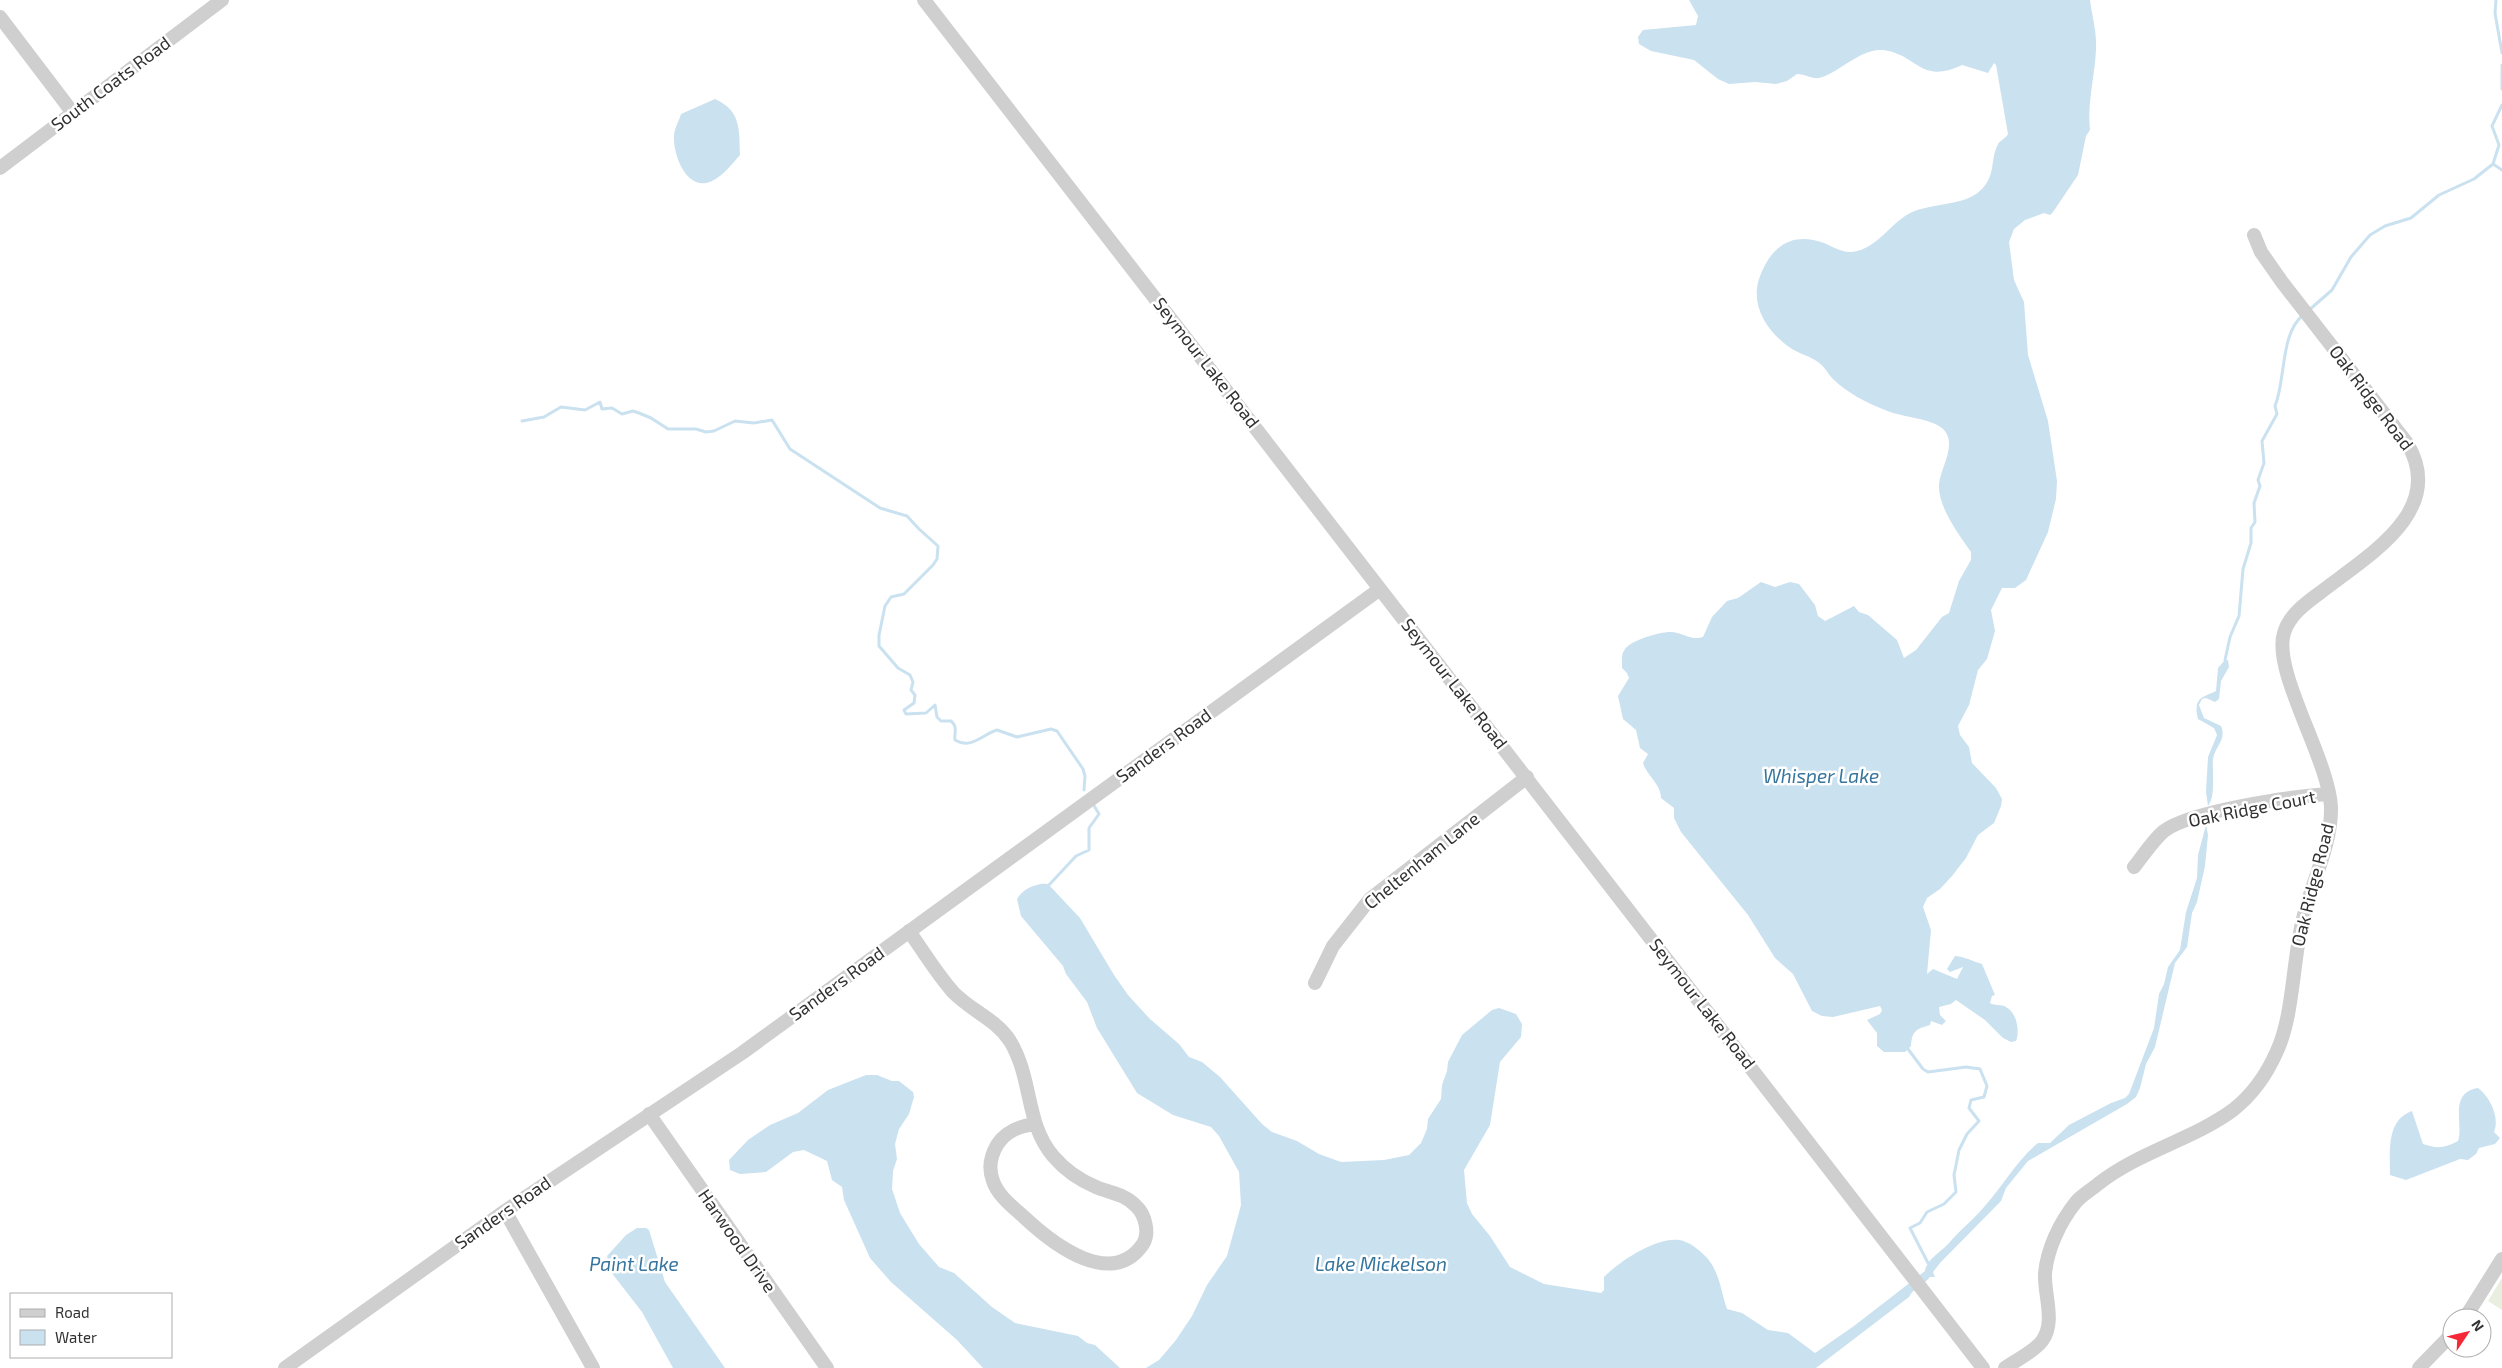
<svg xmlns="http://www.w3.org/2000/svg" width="2502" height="1368" viewBox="0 0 2502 1368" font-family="'Exo 2',sans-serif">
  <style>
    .green { fill: #e8efdf }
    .water { fill: #cae1f0 }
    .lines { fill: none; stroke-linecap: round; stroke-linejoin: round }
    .stream { stroke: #cae1f0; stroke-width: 3 }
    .minor { stroke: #cfcfcf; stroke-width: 14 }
    .labels { text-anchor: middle; stroke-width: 5; stroke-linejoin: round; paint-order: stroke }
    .street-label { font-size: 18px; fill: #323232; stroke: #fff }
    .water-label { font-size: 19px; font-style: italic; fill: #36759d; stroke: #fff }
  </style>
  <rect width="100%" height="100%" fill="#fff"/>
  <path class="green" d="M2502,1278V1310L2488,1301Z"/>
  <path class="water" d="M1689,0H2090C2092,17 2097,32 2096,49C2095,75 2087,103 2090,130L2086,136L2078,175L2053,212L2050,215L2044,213L2025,220L2014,229L2009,242L2014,280L2024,302L2028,355L2048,421L2057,481L2056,499L2048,532L2026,580L2015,588H2002L1991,610L1995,631L1987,659L1978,670L1969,705L1958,726L1960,735L1969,747L1972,763L1996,788L2002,799L2001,806L1994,823L1978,835L1966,858L1952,876L1940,889L1927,898L1923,907L1931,930L1927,974L1933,969L1957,979L1963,967L1950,972L1947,969L1955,956C1966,957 1972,961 1982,964L1995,995L1992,996L1990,1003C1995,1006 2001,1004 2006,1007C2017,1013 2020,1031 2016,1041L2011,1042L2003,1038L1985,1020L1956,1000L1951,1004L1939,1007L1940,1015L1946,1021L1942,1025L1931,1021L1930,1025C1916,1029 1912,1031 1911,1046L1905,1052H1884L1877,1046V1033L1867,1020L1880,1014L1882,1010L1880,1006L1833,1017L1822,1016L1812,1011L1793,974L1775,958L1748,915L1681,832L1674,818V808L1661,798C1661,784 1647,776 1643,763L1648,754L1640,748L1636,730L1623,719L1618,696L1629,678L1627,673L1622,668C1622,661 1621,654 1625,649C1631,640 1662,631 1672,632C1683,633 1692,641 1703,637L1712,617L1727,601L1738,598L1761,582L1775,587L1790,582L1799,584L1815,605L1818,616L1825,621L1854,606L1859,612L1868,615L1897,640L1904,658L1916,650L1942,617L1949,613L1959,581L1971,560V552C1959,535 1938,507 1939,485C1940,468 1959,443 1942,428C1930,418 1900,417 1885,410C1867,403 1847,393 1833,379C1828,374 1825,367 1818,362C1810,356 1800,354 1792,349C1769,334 1750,307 1759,279C1770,247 1791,231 1824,243C1831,246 1842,252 1849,252C1873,252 1887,228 1905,216C1928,201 1964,208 1982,189C1996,174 1990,160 1998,144C2001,140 2006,138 2008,134L1996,65L1994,63L1988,73L1962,65C1920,85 1917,54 1883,50C1860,48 1839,73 1819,78C1811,79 1805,74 1797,74L1787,81L1776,84L1755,82L1729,84L1718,79L1694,60L1651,51L1639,44L1638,37L1643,30L1696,25L1698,16Z
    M715,99C741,111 739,128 740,155C732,164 723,176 712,181C687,193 673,155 674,136C674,129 679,121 681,114Z
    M2228,660L2229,667L2221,681L2219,699L2215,702L2206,698L2202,699L2199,705L2204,718L2221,726C2227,740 2215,746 2213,759C2212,772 2216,796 2208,806L2206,792L2208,757L2217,735L2214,728L2198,719C2193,698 2201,698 2216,691L2218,668L2224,661Z
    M2206,825L2208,835L2205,866L2197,902L2192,913L2187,947L2175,963L2155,1047L2146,1064L2140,1088L2136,1097L2127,1104L2028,1161L2006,1188L2001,1201L1940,1263L1933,1272L1935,1277H1930C1924,1285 1913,1288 1909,1297L1816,1368H1146L1159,1360L1176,1340L1192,1316L1207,1285L1227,1256L1241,1205L1239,1172L1219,1136L1211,1127L1173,1115L1137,1093L1097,1028L1087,1002L1066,974L1063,966L1026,922L1021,916L1017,899C1022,889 1038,882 1048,884L1080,918L1114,975L1128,995L1150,1019L1179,1044L1189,1057L1202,1062L1220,1077L1262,1124L1272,1132L1297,1141L1319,1154L1341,1162L1384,1160L1409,1155L1421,1143L1427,1129L1428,1119L1441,1099L1442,1085L1447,1071L1448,1062L1462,1035L1492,1010L1499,1008L1516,1014L1522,1024L1521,1037L1500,1062L1490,1125L1464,1170L1467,1203L1472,1214L1490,1236L1510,1267L1544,1284L1601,1293L1604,1290V1277C1620,1261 1656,1237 1679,1240C1689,1241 1702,1252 1708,1259C1720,1274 1721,1292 1727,1309L1742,1313L1768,1330L1788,1333L1815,1353L1854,1326L1925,1271C1927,1259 1941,1252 1949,1243C1960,1230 1973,1220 1984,1207C2003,1186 2016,1161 2038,1143H2050L2069,1125L2111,1103L2125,1098L2129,1094L2154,1028L2159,994L2164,984L2168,967L2180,950L2186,912L2197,878L2198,855Z
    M866,1075H877L892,1081H899L913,1092L914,1097L909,1114L899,1129L895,1144L897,1159L893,1171L892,1189L900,1213L919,1244L939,1267L954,1273L992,1307L1015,1323L1078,1336L1087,1343L1095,1345L1120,1368H983L957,1340L891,1282L870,1258L844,1200L842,1187L832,1180L827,1161L804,1150L793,1152L766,1172L740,1174L730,1170L729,1160L748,1140L770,1125L798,1113L828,1090Z
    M2478,1088C2490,1097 2500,1117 2494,1132L2500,1138L2495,1144L2479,1148L2476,1154L2468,1160L2460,1159L2406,1180L2390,1175C2390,1152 2386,1120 2412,1111L2423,1144C2437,1149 2445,1148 2458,1141C2464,1124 2448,1093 2478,1088Z
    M637,1228H646L649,1230L665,1282L725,1368H673L642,1312L611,1272L607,1256L626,1235Z"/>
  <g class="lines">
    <path class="stream" d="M2496,0L2495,13L2502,53
      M2502,65V89
      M2493,164L2502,170
      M2308,311L2332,290L2351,257L2370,235L2385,226L2411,218L2439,195L2474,179L2493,164L2499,145L2492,126L2502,105
      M522,421L544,417L561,407L585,410L600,402L602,409L612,408L622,414L633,411L639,413L651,418L668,429H696L706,432L714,431L735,421L754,423L772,420L790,449L880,508L907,516L919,529L938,546L937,559L933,565L904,594L891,597L885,606L879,635V646L898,668L910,675L913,682L911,690L915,695L914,703L904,710L906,714L926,713L935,705L937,717L941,721H951C958,727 954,732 955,740C971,750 983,734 997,730L1017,737L1051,729L1057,731L1083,769L1085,776L1084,790
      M2225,660L2230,637L2239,616L2243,569L2251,543V528L2255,522L2254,503L2260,486L2258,480L2264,463L2262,441L2277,414L2275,406C2286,379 2280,334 2303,315
      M1049,885L1076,856L1089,850V828L1099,814L1093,804
      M1908,1049L1923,1069L1928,1072L1966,1067L1980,1069L1987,1086L1984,1097L1971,1100L1969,1108L1979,1121L1967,1134L1959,1150L1954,1175L1956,1192L1944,1204L1927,1212L1920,1223L1910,1228L1928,1263"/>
    <path class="minor" d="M924,0L1983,1368
      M0,17L73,113
      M0,168L222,0
      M2134,867C2143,856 2153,840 2164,831C2190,811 2294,796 2329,794
      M909,931C923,951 937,974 953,992C971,1011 996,1019 1010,1041C1033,1079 1025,1123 1053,1156C1065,1170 1079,1180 1096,1187C1110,1193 1125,1194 1136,1206C1145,1214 1150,1233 1143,1244C1112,1290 1053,1244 1025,1218C1013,1207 998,1196 993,1181C988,1168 990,1157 997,1145C1006,1131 1019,1126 1035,1124
      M1315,983L1333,946L1370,899L1527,777
      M649,1114L827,1368
      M505,1211L593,1368
      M2465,1318L2502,1259
      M285,1368L505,1211L742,1053L1380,589
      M2005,1368C2016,1360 2034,1352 2042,1341C2056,1322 2044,1295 2045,1274C2047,1249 2060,1222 2076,1202C2082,1195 2091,1190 2098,1184C2140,1151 2192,1140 2233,1110C2252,1095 2267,1074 2277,1051C2293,1017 2293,961 2302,923C2310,885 2332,846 2331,807C2329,760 2272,671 2284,633C2289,615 2306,603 2321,592C2367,556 2448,511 2407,443L2282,282L2261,252L2254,235
      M2419,1368L2452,1334"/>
  </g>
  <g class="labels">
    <g class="street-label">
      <text transform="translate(111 84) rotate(-37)" y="6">South Coats Road</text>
      <text transform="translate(1206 363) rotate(52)" y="6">Seymour Lake Road</text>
      <text transform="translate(2371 398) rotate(53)" y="6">Oak Ridge Road</text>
      <text transform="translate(1454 684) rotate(52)" y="6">Seymour Lake Road</text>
      <text transform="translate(1164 746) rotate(-36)" y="6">Sanders Road</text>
      <text transform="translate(2252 809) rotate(-11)" y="6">Oak Ridge Court</text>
      <text transform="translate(1422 861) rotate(-39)" y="6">Cheltenham Lane</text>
      <text transform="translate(2313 885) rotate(-76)" y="6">Oak Ridge Road</text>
      <text transform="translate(837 984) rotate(-36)" y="6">Sanders Road</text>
      <text transform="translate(1702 1004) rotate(52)" y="6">Seymour Lake Road</text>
      <text transform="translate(503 1213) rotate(-35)" y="6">Sanders Road</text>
      <text transform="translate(737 1241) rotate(55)" y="6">Harwood Drive</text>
    </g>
    <g class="water-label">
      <text x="1821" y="783">Whisper Lake</text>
      <text x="634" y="1271">Paint Lake</text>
      <text x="1381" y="1271">Lake Mickelson</text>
    </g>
  </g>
  <rect x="10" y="1293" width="162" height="65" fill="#ffffff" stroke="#adadad"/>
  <rect x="20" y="1309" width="25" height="8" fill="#cfcfcf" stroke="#adadad"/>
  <text x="55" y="1318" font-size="15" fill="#323232">Road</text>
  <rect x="20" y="1330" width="25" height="15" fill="#cae1f0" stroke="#adadad"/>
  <text x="55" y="1343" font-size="15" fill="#323232">Water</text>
  <g transform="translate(2467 1333) rotate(55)"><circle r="24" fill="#ffffff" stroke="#adadad"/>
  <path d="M0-4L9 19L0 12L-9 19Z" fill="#f62736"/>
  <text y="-8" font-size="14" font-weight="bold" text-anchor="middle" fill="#323232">N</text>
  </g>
</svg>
